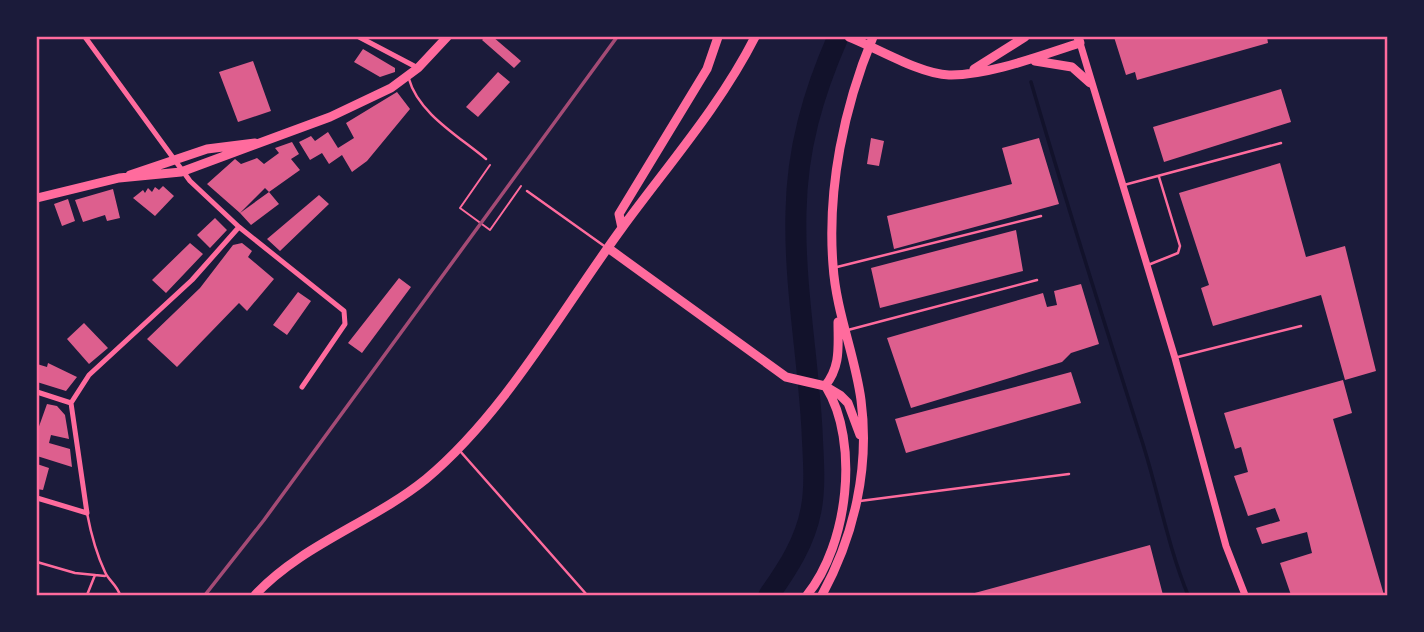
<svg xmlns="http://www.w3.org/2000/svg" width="1424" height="632" viewBox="0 0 1424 632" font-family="Figtree,sans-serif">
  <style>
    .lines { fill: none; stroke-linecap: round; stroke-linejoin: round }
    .stream { stroke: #12122b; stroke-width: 3.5 }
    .river { stroke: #12122b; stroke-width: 21 }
    .building { fill: #dd5f8e }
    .path { stroke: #ff6b9d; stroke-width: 2 }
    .service { stroke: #ff6b9d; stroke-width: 2.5 }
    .minor { stroke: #ff6b9d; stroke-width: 5 }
    .tertiary { stroke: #ff6b9d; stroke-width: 7 }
    .primary { stroke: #ff6b9d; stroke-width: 9 }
    .rail { stroke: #a44b75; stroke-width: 3.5 }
    .neatline { fill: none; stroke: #ff6b9d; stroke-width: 2.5 }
  </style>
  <rect width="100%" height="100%" fill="#1b1b3a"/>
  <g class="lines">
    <path class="stream" d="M1031,82C1066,202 1103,319 1141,438C1158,490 1167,544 1188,595"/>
    <path class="river" d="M769,595C788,568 805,542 811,510C816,485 813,455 812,430C808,357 794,284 796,212C797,149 813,94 838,37"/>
  </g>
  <path class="building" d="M485,37H493L521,61L514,68L482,40Z
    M1114,37H1267L1268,43L1137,80L1135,72L1126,75Z
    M363,49L395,68V72L380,77L354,62Z
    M253,61L271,111L238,122L219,72Z
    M498,72L510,82L478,117L466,107Z
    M1281,89L1291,122L1164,162L1153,127Z
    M397,92L410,109L367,161L352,172L342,155L329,164L322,153L310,160L299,142L311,136L315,141L328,132L338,148L354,138L346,123Z
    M871,138L884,141L879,166L867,164Z
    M1039,138L1059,204L894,249L887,216L1012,184L1002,148Z
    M292,142L299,154L291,159L300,170L269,192L279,204L251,225L240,213L269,192L265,188L240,213L207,184L235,159L241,164L257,158L264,164L279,153L275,148Z
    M1280,163L1306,257L1345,246L1376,371L1345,380L1321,295L1213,326L1201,288L1209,285L1179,193Z
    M163,186L174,196L155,216L133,198L143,190L145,193L148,188L152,192L155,187L159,190Z
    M113,189L120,218L107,221L105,215L83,222L75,200Z
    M319,195L329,204L280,251L267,239Z
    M68,199L75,221L62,226L54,204Z
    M215,218L227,230L210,248L197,235Z
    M1016,230L1023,271L880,308L871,268Z
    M190,243L203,254L166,293L152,280Z
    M242,243L252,251L248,257L274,279L247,311L239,303L177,367L147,339L200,288L233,245Z
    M399,278L411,287L362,353L348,343Z
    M1081,284L1099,344L1071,353L1062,362L911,408L887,338L1043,293L1047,307L1057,305L1054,291Z
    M298,292L311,301L287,335L273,325Z
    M84,323L108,348L89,364L67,339Z
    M48,363L77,377L66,391L37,382V364L47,367Z
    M1071,372L1081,403L906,453L895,419Z
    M1343,380L1352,413L1333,419L1384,595H1291L1280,563L1312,553L1307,532L1262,544L1256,528L1280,521L1275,508L1248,516L1234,476L1248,472L1241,447L1235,449L1224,413Z
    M47,404L57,406L65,415L69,439L51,435L49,443L70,449L72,467L37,456V432Z
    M37,464L49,468L43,490L37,489Z
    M1150,545L1163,595H971V594Z"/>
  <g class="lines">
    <path class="path" d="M490,165L460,208L490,230L521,186"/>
    <path class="service" d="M409,79C418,113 460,137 486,159
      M1124,185L1281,143
      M527,191L607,248
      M1148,265L1178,253L1180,246L1159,177
      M837,267L1041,216
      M848,330L1037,280
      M1178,357L1301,326
      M460,451L587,595
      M860,501L1069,474
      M87,513C91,534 96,553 105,572C109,581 117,585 120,595
      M37,562L75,573L105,576
      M87,595L95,575"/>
    <path class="minor" d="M85,37L190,181L239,227L344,311L345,324L302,387
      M359,37L418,68
      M37,392L71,403
      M37,498L87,513L71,403L89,375L192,280L239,227"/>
    <path class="tertiary" d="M1080,43L1175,358L1226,546L1245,595"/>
    <path class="primary" d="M849,37C877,48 920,74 949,75C988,76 1042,55 1080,43L1078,37
      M1035,61L1072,67L1090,83
      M974,69L1025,37
      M130,175L207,149L255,143
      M37,198L119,178L181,172L330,117L391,88L418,68L447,37
      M622,228L619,214L707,69L718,37
      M608,248L786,377L825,386L840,395L848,403L860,435
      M825,386C841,366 838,347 838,322
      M255,595C301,545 373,522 426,479C505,413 561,311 622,228C668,165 720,106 755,37
      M807,595C848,545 860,442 826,387
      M822,595C854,536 870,468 861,400C855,355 836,312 833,265C827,188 844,107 873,37"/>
    <path class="rail" d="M205,595L264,520L617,37"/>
  </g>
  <rect width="1424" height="632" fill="none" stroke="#1b1b3a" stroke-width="77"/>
  <rect x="38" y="38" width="1348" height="556" class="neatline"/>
</svg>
